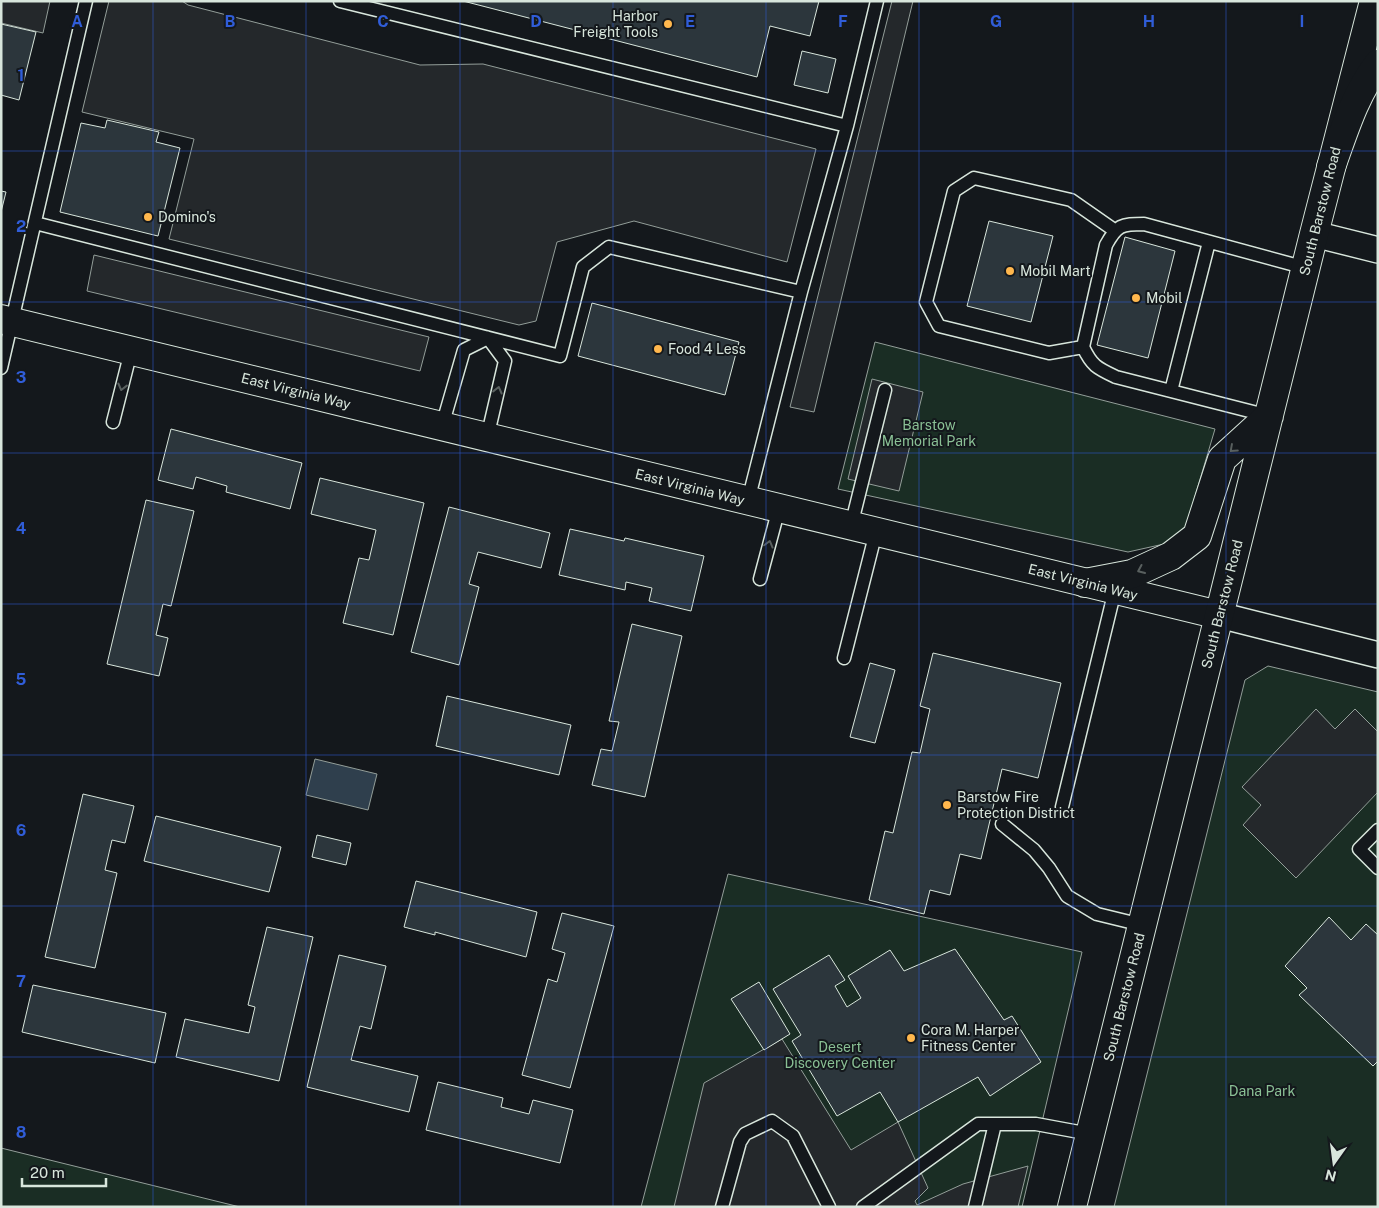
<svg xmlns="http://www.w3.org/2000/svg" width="1379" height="1208" viewBox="0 0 1379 1208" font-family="'Public Sans',sans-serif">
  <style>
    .green { fill: #1a2d24; stroke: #939e99 }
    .parking { fill: #24282b; stroke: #939e99 }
    .water { fill: #2f3f4d; stroke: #939e99 }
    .building { fill: #2c363c; stroke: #d8e6dc }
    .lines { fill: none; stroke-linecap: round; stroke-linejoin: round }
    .service-casing { stroke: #d8e6dc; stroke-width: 15 }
    .minor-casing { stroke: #d8e6dc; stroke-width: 28 }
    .tertiary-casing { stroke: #d8e6dc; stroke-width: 30 }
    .primary-casing { stroke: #d8e6dc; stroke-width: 30 }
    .motorway-casing { stroke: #d8e6dc; stroke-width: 30 }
    .service { stroke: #14181c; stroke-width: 12 }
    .minor { stroke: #14181c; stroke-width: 25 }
    .tertiary { stroke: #14181c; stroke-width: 28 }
    .primary { stroke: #14181c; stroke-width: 28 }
    .motorway { stroke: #14181c; stroke-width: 28 }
    .oneway { stroke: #59605f }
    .grid { fill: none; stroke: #305dd8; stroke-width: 1; stroke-opacity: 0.55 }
    .poi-dot { fill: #ffb74d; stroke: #14181c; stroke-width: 2 }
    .labels { text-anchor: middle; stroke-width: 4; stroke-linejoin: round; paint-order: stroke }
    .poi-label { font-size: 14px; fill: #d8e6dc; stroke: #14181c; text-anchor: start }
    .street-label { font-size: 14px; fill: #d8e6dc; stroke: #14181c }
    .park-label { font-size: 14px; fill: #8ac095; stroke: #14181c }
    .grid-label { font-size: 16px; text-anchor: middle; font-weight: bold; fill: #305dd8; stroke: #14181c; stroke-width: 4; stroke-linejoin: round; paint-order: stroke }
  </style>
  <rect width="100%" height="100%" fill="#14181c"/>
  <path class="green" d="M875,342L1215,429L1182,540L1128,552L838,489Z
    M1268,666L1378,692V1207H1114L1245,680Z
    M728,874L1082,952L1022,1207H641Z
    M1,1148L240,1207H1Z"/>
  <path class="parking" d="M1,1H50L43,33L1,23Z
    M109,1H182L188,5L420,65L483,64L816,149L787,262L634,221L557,242L536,321L519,325L169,239L194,139L82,112Z
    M892,1H913L814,412L790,407Z
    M94,255L429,337L420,371L87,291Z
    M872,379L923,392L899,491L848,479Z
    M1316,709L1335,729L1355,709L1378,732V792L1296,878L1243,825L1261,805L1242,787Z
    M782,1039L851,1150L898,1122L928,1188L915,1201L917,1205L963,1184L1028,1166L1018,1207H674L704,1083Z"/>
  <path class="water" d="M315,759L377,774L368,810L306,795Z"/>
  <path class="building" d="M463,1H819L810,36L770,26L757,77Z
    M1,24L36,32L19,100L1,95Z
    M802,51L836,59L828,93L794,85Z
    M107,120L159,132L156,142L180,148L158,236L60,212L81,123L105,128Z
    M1,191L6,192L1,212Z
    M989,221L1053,236L1031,322L967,306Z
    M1125,237L1175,251L1148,358L1097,345Z
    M592,303L739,342L725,395L578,356Z
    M171,429L302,463L290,509L226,492L227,486L196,477L193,489L158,480Z
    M320,478L424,503L393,635L343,623L359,558L369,560L376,530L311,514Z
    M146,500L194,511L171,606L163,604L156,635L168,638L159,676L107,664Z
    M449,507L550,533L541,568L478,552L469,584L479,587L459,665L411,652Z
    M570,529L624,541L625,538L704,556L691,611L649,601L652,588L626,582L625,590L559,575Z
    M632,624L682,636L645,797L592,785L601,749L612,751L619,722L609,721Z
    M933,653L1061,683L1038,778L1002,769L981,859L960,854L950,895L930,890L924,914L869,900L885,831L893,833L912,752L920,753L930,709L920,706Z
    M870,663L895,670L875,743L850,737Z
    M447,696L571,725L559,775L436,746Z
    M83,794L134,806L125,843L112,840L105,870L117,873L95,968L45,957Z
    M156,816L281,847L269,892L144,861Z
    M317,835L351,843L346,865L312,857Z
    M416,881L537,912L526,957L435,932V935L404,927Z
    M562,913L614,926L570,1088L522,1075L548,979L557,982L565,953L552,949Z
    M1329,917L1351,940L1366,924L1378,935V1061L1373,1066L1299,995L1307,988L1285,966Z
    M267,927L313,937L279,1081L176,1057L185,1019L249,1033L255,1007L248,1005Z
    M955,949L1004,1020L1012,1016L1041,1062L990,1096L978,1077L898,1122L880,1092L837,1116L792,1041L801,1035L773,989L829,955L845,980L835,986L847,1007L861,998L848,976L890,950L904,971Z
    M339,955L386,966L371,1029L360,1026L351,1060L418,1076L409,1112L307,1087Z
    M759,982L790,1034L764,1050L731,999Z
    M33,985L166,1013L155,1063L22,1032Z
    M438,1082L503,1098L501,1107L529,1114L533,1100L573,1110L560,1163L426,1130Z"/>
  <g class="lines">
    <defs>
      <path id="service" d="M340,1L847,126
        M35,223L560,356L583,267L609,247L801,292
        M1083,347L1049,353L939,326L926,302L954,191L974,178L1071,200L1114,230
        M1,368L86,1
        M1171,391L1209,242
        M1269,416L1116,377C1097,368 1092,366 1083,347L1106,245C1117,225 1121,224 1144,224L1306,268
        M113,422L131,351
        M442,426L464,350L488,338L505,361L487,438
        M748,501L801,292L847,126L877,1
        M851,526L885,390
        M760,579L779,508
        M844,658L876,532
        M1062,807L1115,590
        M1002,824L1034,850L1049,868L1067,896L1097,914L1142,925
        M1378,830L1359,849L1378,868
        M722,1207L740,1142L745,1134L772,1121L793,1136L829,1207
        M863,1207L978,1124H1036L1090,1134
        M975,1207L995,1124"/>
      <path id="minor" d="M1314,234L1378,250
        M1219,615L1378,655"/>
      <path id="tertiary" d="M1,319L1219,615"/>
      <path id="primary" d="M1085,583L1132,574L1171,556L1197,536L1222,459L1269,416
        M1072,1207L1314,234L1374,1"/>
      <path id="motorway" d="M1331,167C1344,131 1355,94 1378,64"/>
    </defs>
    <use href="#service" class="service-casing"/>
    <use href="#minor" class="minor-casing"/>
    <use href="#tertiary" class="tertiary-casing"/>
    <use href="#primary" class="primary-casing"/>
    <use href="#motorway" class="motorway-casing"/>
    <use href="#service" class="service"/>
    <use href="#minor" class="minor"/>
    <use href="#tertiary" class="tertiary"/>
    <use href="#primary" class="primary"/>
    <use href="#motorway" class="motorway"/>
  </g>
  <defs><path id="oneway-chevron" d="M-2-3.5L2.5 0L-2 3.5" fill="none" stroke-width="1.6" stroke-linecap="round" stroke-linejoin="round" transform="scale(1.25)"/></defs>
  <g class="oneway">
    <use href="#oneway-chevron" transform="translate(122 387) rotate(104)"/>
    <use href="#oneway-chevron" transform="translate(498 390) rotate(-76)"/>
    <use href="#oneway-chevron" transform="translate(1233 449) rotate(138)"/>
    <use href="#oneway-chevron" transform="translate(769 544) rotate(-75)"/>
    <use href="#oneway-chevron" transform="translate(1141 570) rotate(156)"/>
  </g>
  <path class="grid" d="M153,1V1207M306,1V1207M460,1V1207M613,1V1207M766,1V1207M919,1V1207M1073,1V1207M1226,1V1207M1,151H1378M1,302H1378M1,453H1378M1,604H1378M1,755H1378M1,906H1378M1,1057H1378"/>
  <g class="poi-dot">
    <circle cx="668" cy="24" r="5"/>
    <circle cx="148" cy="217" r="5"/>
    <circle cx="1010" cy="271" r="5"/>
    <circle cx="1136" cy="298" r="5"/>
    <circle cx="658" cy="349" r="5"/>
    <circle cx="947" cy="805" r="5"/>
    <circle cx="911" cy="1038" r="5"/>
  </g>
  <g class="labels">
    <g class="poi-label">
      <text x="658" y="21" text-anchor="end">Harbor<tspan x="658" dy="16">Freight Tools</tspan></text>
      <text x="158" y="222">Domino's</text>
      <text x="1020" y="276">Mobil Mart</text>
      <text x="1146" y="303">Mobil</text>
      <text x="668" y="354">Food 4 Less</text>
      <text x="957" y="802">Barstow Fire<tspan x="957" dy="16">Protection District</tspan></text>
      <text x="921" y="1035">Cora M. Harper<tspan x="921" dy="16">Fitness Center</tspan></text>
    </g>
    <g class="street-label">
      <text transform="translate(1320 211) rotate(-76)" y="5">South Barstow Road</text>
      <text transform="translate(296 391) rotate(14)" y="5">East Virginia Way</text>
      <text transform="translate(690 487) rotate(14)" y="5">East Virginia Way</text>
      <text transform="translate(1083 582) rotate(14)" y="5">East Virginia Way</text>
      <text transform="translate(1222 604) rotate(-76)" y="5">South Barstow Road</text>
      <text transform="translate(1124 997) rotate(-76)" y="5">South Barstow Road</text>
    </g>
    <g class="park-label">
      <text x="929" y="430">Barstow<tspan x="929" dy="16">Memorial Park</tspan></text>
      <text x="840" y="1052">Desert<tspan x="840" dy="16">Discovery Center</tspan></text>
      <text x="1262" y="1096">Dana Park</text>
    </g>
  </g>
  <g class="grid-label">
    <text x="77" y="27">A</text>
    <text x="230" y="27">B</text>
    <text x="383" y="27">C</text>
    <text x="536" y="27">D</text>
    <text x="690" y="27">E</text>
    <text x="843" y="27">F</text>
    <text x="996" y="27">G</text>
    <text x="1149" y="27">H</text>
    <text x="1302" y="27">I</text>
    <text x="21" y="81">1</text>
    <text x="21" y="232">2</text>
    <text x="21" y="383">3</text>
    <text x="21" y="534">4</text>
    <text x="21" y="685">5</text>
    <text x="21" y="836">6</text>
    <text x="21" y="987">7</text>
    <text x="21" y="1138">8</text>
  </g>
  <rect width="1379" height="1208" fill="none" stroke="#d8e6dc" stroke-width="5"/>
  <g transform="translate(1334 1163) rotate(194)" stroke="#14181c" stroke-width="4" paint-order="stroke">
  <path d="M0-4L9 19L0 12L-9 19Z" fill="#d8e6dc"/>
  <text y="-8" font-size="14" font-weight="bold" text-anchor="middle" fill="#d8e6dc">N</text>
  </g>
  <path d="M22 1178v8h84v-8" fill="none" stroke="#d8e6dc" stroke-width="2.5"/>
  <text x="30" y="1178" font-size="15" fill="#d8e6dc" stroke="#14181c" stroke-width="4" paint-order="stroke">20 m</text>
</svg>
